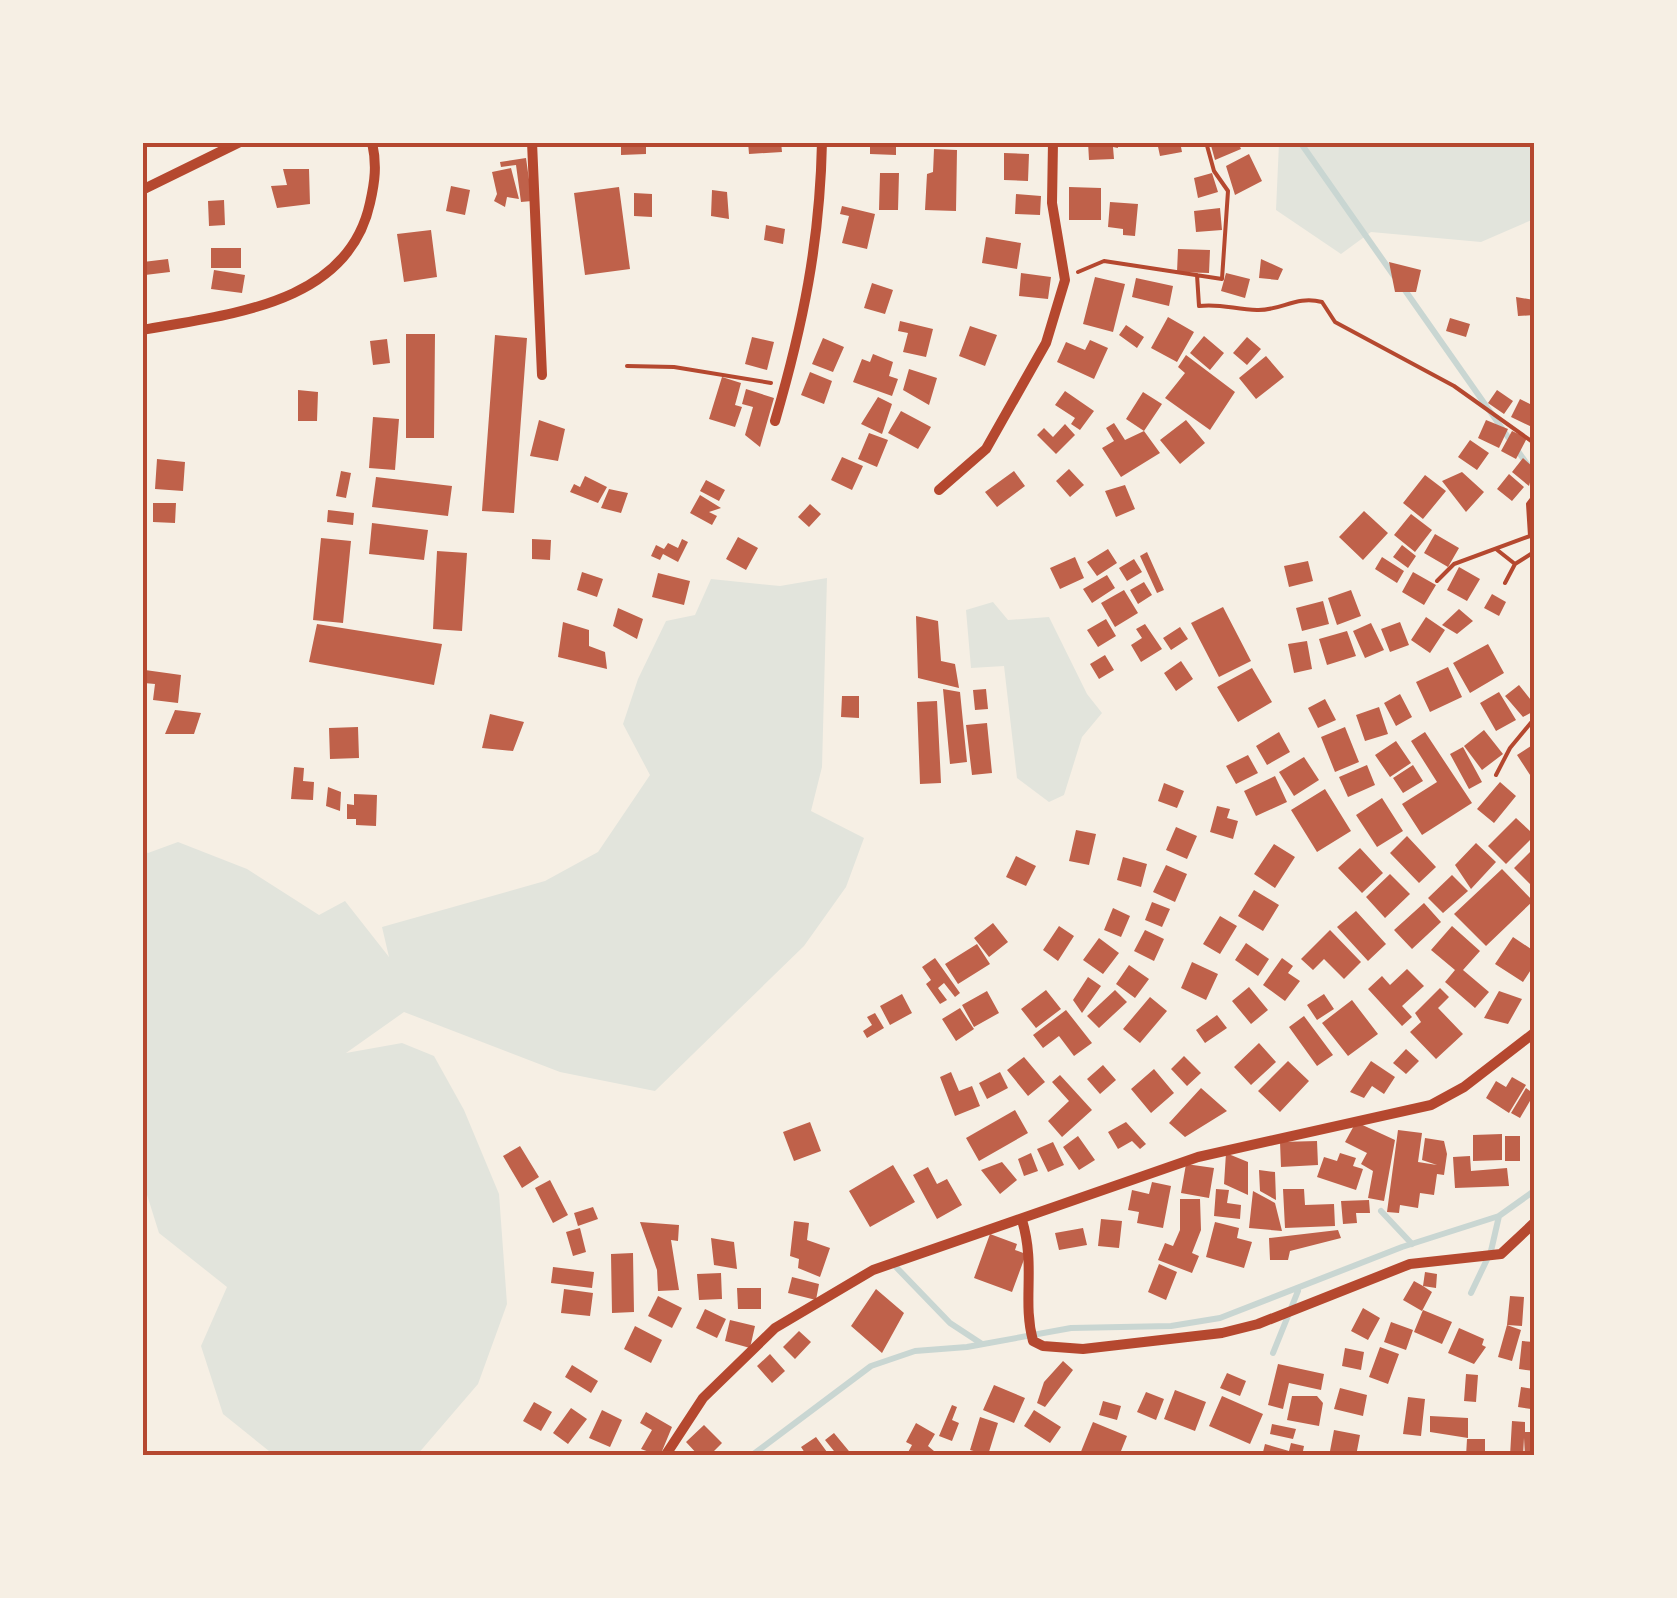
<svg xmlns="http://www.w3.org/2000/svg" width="1677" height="1598" viewBox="0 0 1677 1598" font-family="'Sofia Sans Condensed',sans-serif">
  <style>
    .green { fill: #e2e4dc }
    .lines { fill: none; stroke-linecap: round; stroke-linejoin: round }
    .stream { stroke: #c9d6d2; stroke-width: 6 }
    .building { fill: #bf614a }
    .path { stroke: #b5482f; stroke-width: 4 }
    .minor { stroke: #b5482f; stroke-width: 10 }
    .neatline { fill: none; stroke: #b5482f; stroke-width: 4 }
  </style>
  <rect width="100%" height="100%" fill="#f6efe4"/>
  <path class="green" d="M1279,143H1534V219L1481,242L1371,232L1341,254L1276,210Z
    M827,578L822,767L811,811L864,838L846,887L804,946L655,1091L560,1072L404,1012L346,1053L402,1043L434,1056L464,1110L499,1194L507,1304L478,1384L417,1455H274L223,1414L201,1346L227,1287L159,1233L143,1182V850L148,853L178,842L247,869L319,915L345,901L389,957L382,927L545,881L598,852L650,775L623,724L638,679L666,621L695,615L711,579L780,586Z
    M993,602L1008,620L1049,617L1087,694L1102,713L1082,737L1064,795L1049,802L1017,778L1004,666L971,668L966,610Z"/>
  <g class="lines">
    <path class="stream" d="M1300,142L1394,276
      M1402,286L1534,474
      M1381,1211L1412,1244
      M896,1267L950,1323L982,1344
      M1471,1293L1491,1251L1499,1216
      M1273,1353L1298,1291
      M751,1456L871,1366L915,1351L967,1347L1071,1328L1171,1326L1220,1318L1402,1247L1499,1216L1534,1191"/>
  </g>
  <path class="building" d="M621,142H646V154L621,155Z
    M748,142H781L782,152L749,154Z
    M870,142H896V155L870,154Z
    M1088,142H1117L1118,148L1113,147L1114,159L1089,160Z
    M1157,142H1180L1182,152L1160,156Z
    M1210,142H1238L1241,149L1215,160Z
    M934,149L957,150L956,211L925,210L927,174L933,172Z
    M1004,153L1029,154L1028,181L1004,180Z
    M1249,154L1262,181L1235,195L1226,166Z
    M526,158L532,201L521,202L516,165L501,167L500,162Z
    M511,168L519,199L507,197L505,207L494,201L497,194L492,172Z
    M283,169H309L310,204L277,208L271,186L287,185Z
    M880,173H899L898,210H879Z
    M1212,173L1218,192L1198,198L1194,178Z
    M451,186L470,190L465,215L446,211Z
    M619,187L630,269L585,275L574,193Z
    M1069,187L1101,188V220H1069Z
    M712,190L727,192L729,219L711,216Z
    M634,193L652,194V217L634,216Z
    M1016,194L1041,196L1040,215L1015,214Z
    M224,200L225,225L209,226L208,201Z
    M1110,202L1138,204L1135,236L1123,235V229L1108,227Z
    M842,206L875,214L867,249L842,243L849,216L840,214Z
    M1220,208L1222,230L1196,232L1194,211Z
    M766,225L785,229L783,244L764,240Z
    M431,230L437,277L404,282L397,234Z
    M986,237L1021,243L1017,269L982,263Z
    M211,248H241V268H211Z
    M1178,249L1210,250L1209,273L1177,272Z
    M168,259L170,272L145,275L143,262Z
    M1261,259L1283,269L1278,280L1259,278Z
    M1389,262L1421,270L1416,292H1395Z
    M214,270L245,275L242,293L211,289Z
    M1021,273L1051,277L1048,299L1019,296Z
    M1226,273L1250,279L1245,298L1221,291Z
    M1095,277L1125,284L1113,332L1083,324Z
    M1136,278L1173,286L1169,306L1132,297Z
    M872,283L893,290L885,314L864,308Z
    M1516,297L1534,300V315L1518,316Z
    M1168,317L1194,332L1177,362L1151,348Z
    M1450,318L1470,324L1466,337L1446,331Z
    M900,321L933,329L926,357L903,352L908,333L898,331Z
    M1126,325L1144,337L1137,348L1119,335Z
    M970,326L997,335L985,366L959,356Z
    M406,334H435L434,438H406Z
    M495,335L527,338L514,513L482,511Z
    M1204,336L1224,353L1210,370L1190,353Z
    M752,337L774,342L767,370L745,364Z
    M1247,337L1261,349L1247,365L1233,353Z
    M823,338L844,347L833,372L812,364Z
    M387,339L390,363L373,365L370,341Z
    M1090,340L1108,348L1094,379L1057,362L1066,342L1085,350Z
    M873,354L893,362L889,376L898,379L892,396L853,382L862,359L870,362Z
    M1186,355L1235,392L1210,430L1165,398L1185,373L1178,367Z
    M1266,356L1284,377L1256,399L1239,378Z
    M909,369L937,378L929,405L903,390Z
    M810,372L832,381L824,404L801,395Z
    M722,377L741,383L735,405L742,407L735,427L709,419Z
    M746,389L774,398L760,447L745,435L753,407L742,404Z
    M298,390L318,392L317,421H298Z
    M1497,390L1513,401L1504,414L1488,403Z
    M1065,391L1094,411L1080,430L1071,424L1075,418L1055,405Z
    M1143,392L1162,404L1144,431L1126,419Z
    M878,397L892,404L882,434L861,424Z
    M1520,399L1534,406L1532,427L1511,417Z
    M901,411L931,427L918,449L888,433Z
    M373,417L399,419L395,470L369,468Z
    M539,420L565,429L558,461L530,456Z
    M1186,420L1205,443L1180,464L1160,440Z
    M1486,420L1508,429L1499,448L1478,438Z
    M1114,423L1125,440L1144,431L1160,453L1121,477L1102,448L1114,441L1106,428Z
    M1065,424L1075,435L1056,454L1037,435L1044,428L1053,437Z
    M1512,431L1527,438L1516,459L1501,451Z
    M869,433L888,440L877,467L858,459Z
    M1470,440L1489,453L1477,470L1458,457Z
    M842,457L863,466L852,490L831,480Z
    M1523,458L1534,468L1529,486L1512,472Z
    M157,459L185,462L183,491L155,489Z
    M1069,469L1084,485L1070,497L1056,481Z
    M341,471L351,473L346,498L336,496Z
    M1014,471L1025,486L997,507L985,492Z
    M1462,472L1484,492L1466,512L1442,481Z
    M1509,474L1524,487L1512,501L1497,489Z
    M1425,475L1446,491L1423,519L1403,503Z
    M585,476L607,487L598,503L570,492L574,484L580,487Z
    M376,477L452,486L448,516L372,507Z
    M706,480L725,490L719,501L700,491Z
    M1125,485L1135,509L1116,517L1105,491Z
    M609,489L628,493L621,513L601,508Z
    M700,495L721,508L709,512L717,516L712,525L690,513Z
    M153,503H176L175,523L153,522Z
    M810,504L821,514L809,527L798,517Z
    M328,510L354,513L353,525L327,522Z
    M1364,511L1388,533L1363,560L1339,537Z
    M1411,514L1432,530L1415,552L1394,535Z
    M372,523L428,530L424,560L369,554Z
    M1435,534L1459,548L1448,567L1424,553Z
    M738,537L758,548L746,570L726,559Z
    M321,538L351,541L343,623L313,620Z
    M532,539L551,540L550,560L532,559Z
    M682,539L688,542L678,562L663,554L660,560L651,556L656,545L664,549L668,543L678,548Z
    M1402,545L1416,556L1408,568L1393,557Z
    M1108,549L1117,563L1097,576L1087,562Z
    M437,551L467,553L462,631L433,629Z
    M1147,552L1164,590L1157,593L1140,556Z
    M1075,557L1084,578L1060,589L1050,568Z
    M1382,557L1404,571L1397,583L1375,569Z
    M1134,559L1142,572L1127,581L1119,568Z
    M1308,561L1313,581L1289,587L1284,566Z
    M1459,567L1480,579L1467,601L1447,590Z
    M582,572L603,579L597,597L577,590Z
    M1413,572L1436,585L1424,605L1402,592Z
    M658,573L690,581L684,605L652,597Z
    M1107,575L1115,588L1092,603L1083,589Z
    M1144,582L1152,595L1138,604L1130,590Z
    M1124,590L1138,613L1115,627L1101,603Z
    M1351,590L1361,616L1337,625L1328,598Z
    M1492,594L1506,602L1499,616L1484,608Z
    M1323,601L1329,624L1302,631L1296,608Z
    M1223,607L1251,661L1219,677L1191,623Z
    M618,608L643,619L637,639L613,626Z
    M1459,609L1473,621L1457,634L1442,625Z
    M916,616L938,621L941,661L955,664L959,688L918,678Z
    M1426,617L1445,630L1430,653L1411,640Z
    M1106,619L1116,636L1098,647L1087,630Z
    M563,622L589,630V646L605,652L607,669L558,657Z
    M1400,622L1409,645L1390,652L1381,629Z
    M1371,623L1384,650L1365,658L1353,631Z
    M317,624L442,644L434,685L309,662Z
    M1145,624L1162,649L1141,662L1131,645L1142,638L1136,629Z
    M1180,627L1188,639L1171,650L1163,638Z
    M1347,631L1356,656L1327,665L1319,639Z
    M1307,641L1312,669L1294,673L1288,644Z
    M1488,644L1504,673L1470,693L1453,663Z
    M1105,655L1114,670L1099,679L1090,664Z
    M1181,661L1193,679L1176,691L1164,673Z
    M1448,667L1462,697L1430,712L1416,682Z
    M1252,668L1272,702L1238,722L1217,687Z
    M145,670L181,675L178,703L153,700L155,684L144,683Z
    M1519,685L1534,704V711L1523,717L1505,696Z
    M943,689L960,692L967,762L950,764Z
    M986,689L988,709L975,710L973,690Z
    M1499,692L1516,720L1496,731L1480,703Z
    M1400,694L1412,717L1396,726L1384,703Z
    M842,696H859V718L841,717Z
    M1325,699L1336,720L1318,728L1308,708Z
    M937,701L941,783L920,784L917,702Z
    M1379,707L1388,734L1365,741L1356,715Z
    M175,710L201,713L194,734H165Z
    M490,714L524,722L513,751L482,748Z
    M987,723L992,773L972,775L966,725Z
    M358,727L359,758L330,759L329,728Z
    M1345,727L1359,762L1335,772L1321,737Z
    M1484,730L1503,754L1482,770L1464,746Z
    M1279,732L1290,752L1267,765L1256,746Z
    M1425,732L1472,803L1422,835L1402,804L1437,782L1411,741Z
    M1396,741L1411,763L1390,777L1375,755Z
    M1534,744V777L1532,778L1517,755Z
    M1463,747L1482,782L1469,789L1450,754Z
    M1248,755L1258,773L1236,784L1226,766Z
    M1304,757L1319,780L1294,796L1279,772Z
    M1367,765L1375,785L1348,797L1339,777Z
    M1413,765L1423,781L1403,793L1393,778Z
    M294,767L304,768L303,781L314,782L313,800L291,799Z
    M1275,776L1287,802L1256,816L1244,791Z
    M1500,782L1516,796L1494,823L1477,809Z
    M1164,783L1184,791L1177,808L1158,801Z
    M328,787L341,792L340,811L326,806Z
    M1325,789L1351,831L1317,852L1291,810Z
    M354,794L377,795L376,826L356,825V819H347V804L354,805Z
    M1382,798L1403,831L1377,847L1356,815Z
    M1217,806L1230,809L1227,818L1238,821L1233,839L1210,832Z
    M1516,818L1530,831L1534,827V836L1506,864L1488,846Z
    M1176,827L1197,836L1187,859L1166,850Z
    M1076,830L1096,834L1089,865L1069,861Z
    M1407,836L1436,867L1419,883L1390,853Z
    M1476,843L1496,862L1471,889L1455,865Z
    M1274,844L1295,857L1275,888L1254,874Z
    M1360,848L1383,873L1362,893L1338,868Z
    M1534,848V885L1533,887L1514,868Z
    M1016,856L1036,866L1026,886L1006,877Z
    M1123,857L1147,864L1141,887L1117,880Z
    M1166,865L1187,874L1175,902L1153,892Z
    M1502,869L1533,901L1486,946L1454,914Z
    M1390,874L1410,894L1385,918L1366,897Z
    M1452,875L1468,891L1443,913L1428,898Z
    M1254,890L1279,905L1263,931L1238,916Z
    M1152,902L1170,909L1162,927L1145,920Z
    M1424,903L1441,922L1412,949L1394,930Z
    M1113,908L1130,916L1121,937L1104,930Z
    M1356,911L1386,944L1368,961L1337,927Z
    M1220,916L1237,926L1220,954L1203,944Z
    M993,923L1008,942L989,957L974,938Z
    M1059,926L1074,936L1058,961L1043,950Z
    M1452,926L1480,951L1463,970L1489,992L1475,1008L1445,982L1455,970L1431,950Z
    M1145,930L1164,939L1154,961L1134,951Z
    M1330,930L1361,962L1344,979L1324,959L1313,970L1301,959Z
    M1513,937L1534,951V965L1523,982L1495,964Z
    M1099,938L1119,953L1103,974L1083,960Z
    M1246,943L1269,959L1258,976L1235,960Z
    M977,944L990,964L958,984L945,964Z
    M935,958L960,993L955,997L944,983L938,988L947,1000L940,1004L926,984L931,980L922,967Z
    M1282,958L1293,966L1288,973L1300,981L1285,1001L1263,985Z
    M1192,962L1218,974L1206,1000L1181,988Z
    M1129,965L1149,979L1135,998L1116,984Z
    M1407,969L1424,986L1402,1006L1412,1017L1402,1026L1368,989L1382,976L1390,985Z
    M1088,977L1101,986L1082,1013L1073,1000Z
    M1249,987L1268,1010L1251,1024L1232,1001Z
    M1440,988L1449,997L1438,1008L1463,1034L1436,1059L1410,1032L1421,1022L1415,1013Z
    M1046,990L1061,1009L1036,1028L1021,1009Z
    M1115,990L1127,1002L1099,1028L1087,1016Z
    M987,991L999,1013L974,1027L962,1005Z
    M1499,991L1522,999L1508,1024L1484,1018Z
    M902,994L912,1013L890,1025L880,1006Z
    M1324,994L1334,1009L1317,1020L1307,1005Z
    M1150,997L1167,1011L1140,1043L1123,1029Z
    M1352,1000L1378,1034L1348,1056L1322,1023Z
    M960,1008L974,1029L956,1041L942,1019Z
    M1066,1010L1092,1043L1074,1056L1059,1036L1043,1048L1033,1035Z
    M875,1013L884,1028L867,1038L863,1031L872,1025L867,1017Z
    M1217,1015L1227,1028L1205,1043L1196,1030Z
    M1304,1016L1333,1055L1317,1066L1289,1027Z
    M1259,1043L1276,1062L1251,1085L1234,1067Z
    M1406,1049L1419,1061L1406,1074L1393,1063Z
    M1184,1056L1201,1073L1187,1086L1171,1069Z
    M1024,1057L1045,1082L1028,1096L1007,1070Z
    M1288,1061L1309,1081L1280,1112L1258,1091Z
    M1371,1061L1395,1077L1384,1094L1372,1086L1364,1098L1350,1092Z
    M1103,1065L1116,1080L1100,1094L1087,1079Z
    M1154,1069L1174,1093L1151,1113L1131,1089Z
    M951,1072L959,1091L972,1086L980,1106L955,1116L940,1077Z
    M1000,1072L1008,1088L987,1099L979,1083Z
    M1060,1075L1092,1110L1062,1137L1048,1121L1069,1101L1052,1082Z
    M1512,1077L1526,1085L1509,1113L1486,1098L1496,1081L1506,1087Z
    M1201,1088L1227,1111L1185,1137L1169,1123Z
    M1526,1088L1534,1094L1520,1118L1511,1113Z
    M1015,1110L1028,1133L979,1161L966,1138Z
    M810,1122L821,1151L794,1161L783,1132Z
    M1126,1122L1146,1144L1140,1149L1132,1141L1118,1149L1108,1132Z
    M1356,1122L1395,1140L1384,1201L1368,1198L1373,1171L1361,1164L1367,1153L1345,1142Z
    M1398,1130L1422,1133L1418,1162L1437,1165L1422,1160L1425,1138L1444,1141L1447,1154L1444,1175L1437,1174L1434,1195L1420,1193L1418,1208L1400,1205L1399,1213L1387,1212Z
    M1502,1134V1160L1473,1161V1135Z
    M1078,1136L1095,1160L1079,1170L1063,1147Z
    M1505,1136H1520V1161H1505Z
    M1317,1141L1318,1165L1281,1167L1280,1142Z
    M1053,1142L1064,1165L1048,1172L1037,1149Z
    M520,1146L539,1177L522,1188L503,1156Z
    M1031,1153L1038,1171L1024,1176L1018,1159Z
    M1226,1153L1248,1162V1195L1224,1184Z
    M1340,1153L1356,1158L1353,1166L1363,1169L1356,1190L1317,1177L1324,1157L1337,1161Z
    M1470,1156L1471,1171L1507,1168L1509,1186L1455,1188L1453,1157Z
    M1002,1162L1017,1180L1000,1194L981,1170Z
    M1186,1164L1214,1168L1209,1198L1181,1193Z
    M893,1165L915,1202L870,1227L849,1191Z
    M928,1167L937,1184L947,1179L962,1205L937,1219L913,1175Z
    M1259,1170L1275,1172L1276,1200L1260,1191Z
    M550,1180L568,1215L553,1223L535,1188Z
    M1152,1182L1171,1186L1163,1228L1137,1223L1139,1212L1128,1210L1132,1190L1149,1194Z
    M1216,1189L1229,1190L1227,1203L1241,1205L1240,1219L1214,1216Z
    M1283,1189H1304L1305,1205L1334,1204L1335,1226L1285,1228Z
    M1253,1191L1275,1203L1282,1231L1249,1228Z
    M1180,1199H1200L1201,1230L1192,1253L1199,1256L1192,1273L1158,1260L1165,1243L1173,1246L1180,1230Z
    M1369,1200L1370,1213H1356L1357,1223L1343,1224L1341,1201Z
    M593,1207L598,1219L578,1226L574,1213Z
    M1101,1219L1122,1221L1119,1248L1098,1246Z
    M794,1221L809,1223L807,1240L830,1248L820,1277L798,1268L799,1259L790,1256Z
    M640,1222L679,1225L678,1241L671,1240L679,1290L658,1291L657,1270Z
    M1215,1222L1239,1228L1237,1238L1252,1242L1244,1268L1206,1257Z
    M580,1228L586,1252L573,1256L566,1232Z
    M1083,1228L1087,1245L1059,1250L1055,1233Z
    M1338,1230L1341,1238L1290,1251L1288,1260H1270L1269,1238Z
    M990,1234L1017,1244L1015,1250L1026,1254L1012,1292L974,1278Z
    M711,1238L734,1242L737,1269L714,1265Z
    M633,1253L634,1312L612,1313L611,1254Z
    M1159,1264L1177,1272L1166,1300L1148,1292Z
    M553,1267L594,1272L592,1288L551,1283Z
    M1425,1272L1437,1274L1436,1288L1423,1286L1432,1292L1422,1311L1403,1300L1414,1281L1423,1286Z
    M721,1273L722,1299L699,1300L697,1274Z
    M792,1277L819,1284L816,1300L788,1293Z
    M737,1288H761V1309H738Z
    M564,1289L593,1293L590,1316L561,1313Z
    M876,1289L904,1313L882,1353L851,1326Z
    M658,1296L682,1308L672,1328L648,1316Z
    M1510,1296L1524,1297L1522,1326L1507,1325Z
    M1363,1308L1380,1318L1368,1340L1351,1331Z
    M705,1309L726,1319L717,1338L696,1328Z
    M1423,1310L1452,1322L1442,1344L1414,1332Z
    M730,1320L755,1326L750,1348L725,1341Z
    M1391,1322L1413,1330L1406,1350L1384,1342Z
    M1507,1325L1521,1330L1512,1361L1498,1357Z
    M635,1326L662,1340L651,1363L624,1349Z
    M1459,1328L1484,1339L1482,1345L1486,1347L1474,1364L1448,1353Z
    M799,1331L811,1342L795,1359L783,1347Z
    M1522,1341L1534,1342V1371L1519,1369Z
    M1380,1347L1399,1354L1388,1384L1369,1377Z
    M1345,1348L1364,1352L1361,1370L1342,1366Z
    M770,1354L785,1371L772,1383L757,1366Z
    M1063,1361L1073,1370L1045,1407L1037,1403L1044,1382Z
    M1278,1364L1324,1374L1321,1390L1289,1383L1283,1409L1268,1405Z
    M572,1365L598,1381L591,1393L565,1377Z
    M1227,1373L1246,1381L1240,1396L1220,1388Z
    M1466,1374L1478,1375L1476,1402L1464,1401Z
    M994,1385L1025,1398L1014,1423L983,1410Z
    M1521,1387L1534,1389L1531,1409L1518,1407Z
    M1340,1388L1367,1395L1363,1416L1334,1409Z
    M1175,1390L1206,1402L1195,1431L1164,1419Z
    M1146,1392L1164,1399L1156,1420L1137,1412Z
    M1222,1396L1263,1414L1250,1444L1209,1426Z
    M1292,1396H1317L1323,1403L1319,1426L1287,1420Z
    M1408,1397L1425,1399L1421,1436L1403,1434Z
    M1103,1401L1121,1406L1117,1420L1099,1415Z
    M534,1402L552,1412L541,1431L523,1421Z
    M952,1405L957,1407L952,1420L959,1423L952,1441L939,1436Z
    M571,1408L587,1419L568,1444L553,1433Z
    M602,1410L622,1420L610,1447L589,1438Z
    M1034,1410L1061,1427L1050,1443L1024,1426Z
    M646,1412L672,1427L660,1456L641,1449L652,1430L640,1423Z
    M1430,1416L1468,1418V1438L1430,1432Z
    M980,1417L998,1423L988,1455L970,1450Z
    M1512,1421L1525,1422V1432H1534V1456H1525L1524,1438L1523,1456H1510Z
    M1093,1422L1127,1436L1119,1456L1080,1454Z
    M916,1423L935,1434L928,1446L940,1456H906L912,1445L906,1442Z
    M1272,1424L1296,1429L1293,1439L1270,1434Z
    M704,1425L722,1443L709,1456H699L686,1442Z
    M1334,1430L1360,1435L1356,1456L1330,1451Z
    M834,1433L853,1456H838L825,1440Z
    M816,1437L827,1452L807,1456L801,1447Z
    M1467,1439H1485V1456H1466Z
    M1291,1443L1304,1446L1302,1456H1262L1265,1444L1289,1451Z"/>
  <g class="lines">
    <path class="path" d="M1078,272L1104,261L1222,279L1228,191L1214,171L1206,142
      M1197,275L1199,306C1221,303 1236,310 1257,310C1281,311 1296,295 1322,302L1335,322L1454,386L1534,443
      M627,366L674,367L771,383
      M1496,549L1515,564L1534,552
      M1437,581L1454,564L1530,536L1528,504L1534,496
      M1505,583L1515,564
      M1496,775L1510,748L1534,719"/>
    <path class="minor" d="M532,142L542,375
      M142,190L240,142
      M142,330C229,314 348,305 370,203C375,181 377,165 372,142
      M775,421C803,325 820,242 822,142
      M939,490L986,449L1046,343L1065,280L1052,203L1053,142
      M1022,1220C1036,1267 1022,1300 1033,1341L1043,1346L1083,1349L1222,1333L1258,1324L1410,1264L1501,1254L1534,1223
      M665,1456L703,1398L775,1328L873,1270L1198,1157L1431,1105L1464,1087L1534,1033"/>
  </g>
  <rect width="1677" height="1598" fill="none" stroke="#f6efe4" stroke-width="290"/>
  <rect x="145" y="145" width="1387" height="1308" class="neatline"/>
</svg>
